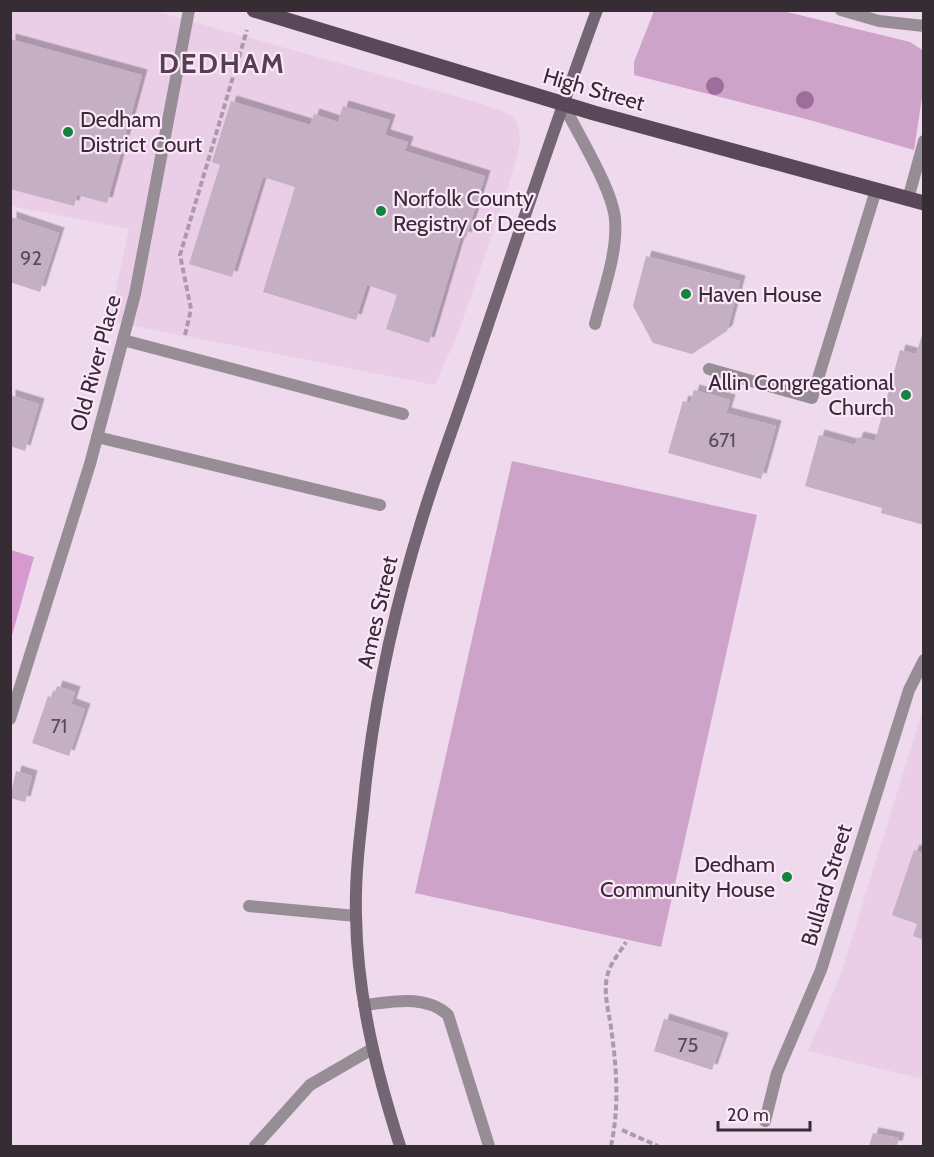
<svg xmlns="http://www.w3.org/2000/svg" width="934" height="1157" viewBox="0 0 934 1157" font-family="Cabin,sans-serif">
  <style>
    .built { fill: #eacde7 }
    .green { fill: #cea3c9 }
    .forest { fill: #d69ad1 }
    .building { fill: #c5afc2; filter: url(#shadow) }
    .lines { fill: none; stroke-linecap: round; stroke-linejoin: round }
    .path { stroke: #ab9aaa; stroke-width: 4; stroke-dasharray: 6 3; stroke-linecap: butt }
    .lane { stroke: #968d95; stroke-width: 12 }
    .street { stroke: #968d95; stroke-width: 12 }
    .secondary { stroke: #736571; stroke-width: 12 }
    .primary { stroke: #594958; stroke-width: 15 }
    .tree { fill: #9d6d9b }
    .poi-dot { fill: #13843c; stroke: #fde6fa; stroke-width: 2 }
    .labels { text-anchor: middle; stroke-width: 4.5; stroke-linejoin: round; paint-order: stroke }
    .number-label { font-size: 20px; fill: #594d58 }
    .street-label { font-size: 22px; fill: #352c34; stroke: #fde6fa }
    .poi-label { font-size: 22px; fill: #352c34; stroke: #fde6fa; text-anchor: start }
    .district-label { font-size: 28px; font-weight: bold; letter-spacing: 1.5px; fill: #534151; stroke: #fde6fa }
  </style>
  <defs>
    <filter id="shadow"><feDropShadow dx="5.5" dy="-5.5" stdDeviation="0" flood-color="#0004"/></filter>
  </defs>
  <rect width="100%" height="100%" fill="#efd9ed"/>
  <path class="built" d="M10,11H155L472,101L503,111L513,117L518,124L520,143L510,181L459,331L435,385L109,321L129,229L11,206Z
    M923,709V1079L808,1051L840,977Z"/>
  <path class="green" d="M654,11H783L910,42L924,51L923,91L914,150L810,120L634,75V62Z
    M512,461L757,515L661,947L415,893Z"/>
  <path class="forest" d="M11,550L34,557L11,639L10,550Z"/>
  <path class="building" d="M10,39L142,75L107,203L77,195L74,206L10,189Z
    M231,101L310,125L314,114L338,122L343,106L390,120L385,135L408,142L405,151L485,176L466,238L461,236L429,343L386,329L397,295L367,285L356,320L263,292L295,187L263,177L232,277L189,264L220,165L212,162Z
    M11,217L59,233L40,292L10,282Z
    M646,256L740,281L727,331L692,354L653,343L633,306Z
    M924,329V525L881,513L882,508L805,486L819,435L855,445L858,437L875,441L900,350L916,354Z
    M694,390L730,400L726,413L776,426L761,479L668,453L683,401L690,403Z
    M10,395L39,404L25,451L10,446Z
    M57,686L75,692L71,704L85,709L69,756L32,743L48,696L53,698Z
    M16,771L32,776L25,802L10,798Z
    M914,850L924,853V940L913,936L917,924L892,915Z
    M664,1019L723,1038L712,1070L654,1051Z
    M873,1133L899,1138L897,1146H869Z"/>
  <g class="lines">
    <path class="path" d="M185,335L191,309L180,255L247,30
      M622,1130L658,1146
      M611,1146C619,1109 617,1072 612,1035C610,1013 601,991 609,970C613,960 621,951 626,942"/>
    <path class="lane" d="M841,10L879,21L924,26
      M563,104C578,134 612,188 615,219C618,253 603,291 595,324
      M908,199L924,141
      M123,340L403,414
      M709,369L812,398L876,190
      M97,437L380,505
      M249,906L356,916
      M364,1005C392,1002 425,994 448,1015L489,1146
      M255,1146L310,1085L372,1049"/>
    <path class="street" d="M10,719L90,464L135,294L189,10
      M765,1121L777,1073L821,970L909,690L924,660"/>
    <path class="secondary" d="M400,1146C376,1071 357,995 356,915C355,879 359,844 363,809C372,711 393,613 422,519C438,467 458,415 475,363C515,245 554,127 597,10"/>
    <path class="primary" d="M254,10L594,113L924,203"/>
  </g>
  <g class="tree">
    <circle cx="715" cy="86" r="9"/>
    <circle cx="805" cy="100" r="9"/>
  </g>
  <g class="poi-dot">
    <circle cx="68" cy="132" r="6"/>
    <circle cx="381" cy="211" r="6"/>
    <circle cx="686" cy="294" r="6"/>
    <circle cx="906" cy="395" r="6"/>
    <circle cx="787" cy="877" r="6"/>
  </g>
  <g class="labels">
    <g class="number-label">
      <text x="31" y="265">92</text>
      <text x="722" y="447">671</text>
      <text x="59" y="733">71</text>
      <text x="688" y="1052">75</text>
    </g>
    <g class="street-label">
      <text transform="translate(594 89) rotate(16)" y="8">High Street</text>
      <text transform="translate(95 363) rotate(-75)" y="8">Old River Place</text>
      <text transform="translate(377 612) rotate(-77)" y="8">Ames Street</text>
      <text transform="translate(826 885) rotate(-73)" y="8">Bullard Street</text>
    </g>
    <g class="poi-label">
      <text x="80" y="127">Dedham<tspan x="80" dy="25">District Court</tspan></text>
      <text x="393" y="206">Norfolk County<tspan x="393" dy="25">Registry of Deeds</tspan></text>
      <text x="698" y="302">Haven House</text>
      <text x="894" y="390" text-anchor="end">Allin Congregational<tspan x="894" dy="25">Church</tspan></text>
      <text x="775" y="872" text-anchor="end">Dedham<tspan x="775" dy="25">Community House</tspan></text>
    </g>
    <g class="district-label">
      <text x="222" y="73">DEDHAM</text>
    </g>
  </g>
  <rect width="934" height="1157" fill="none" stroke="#352c34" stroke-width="24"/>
  <path d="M718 1121v9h92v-9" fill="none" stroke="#352c34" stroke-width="3"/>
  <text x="727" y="1121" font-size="18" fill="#352c34" stroke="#fde6fa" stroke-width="4.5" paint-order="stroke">20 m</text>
</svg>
